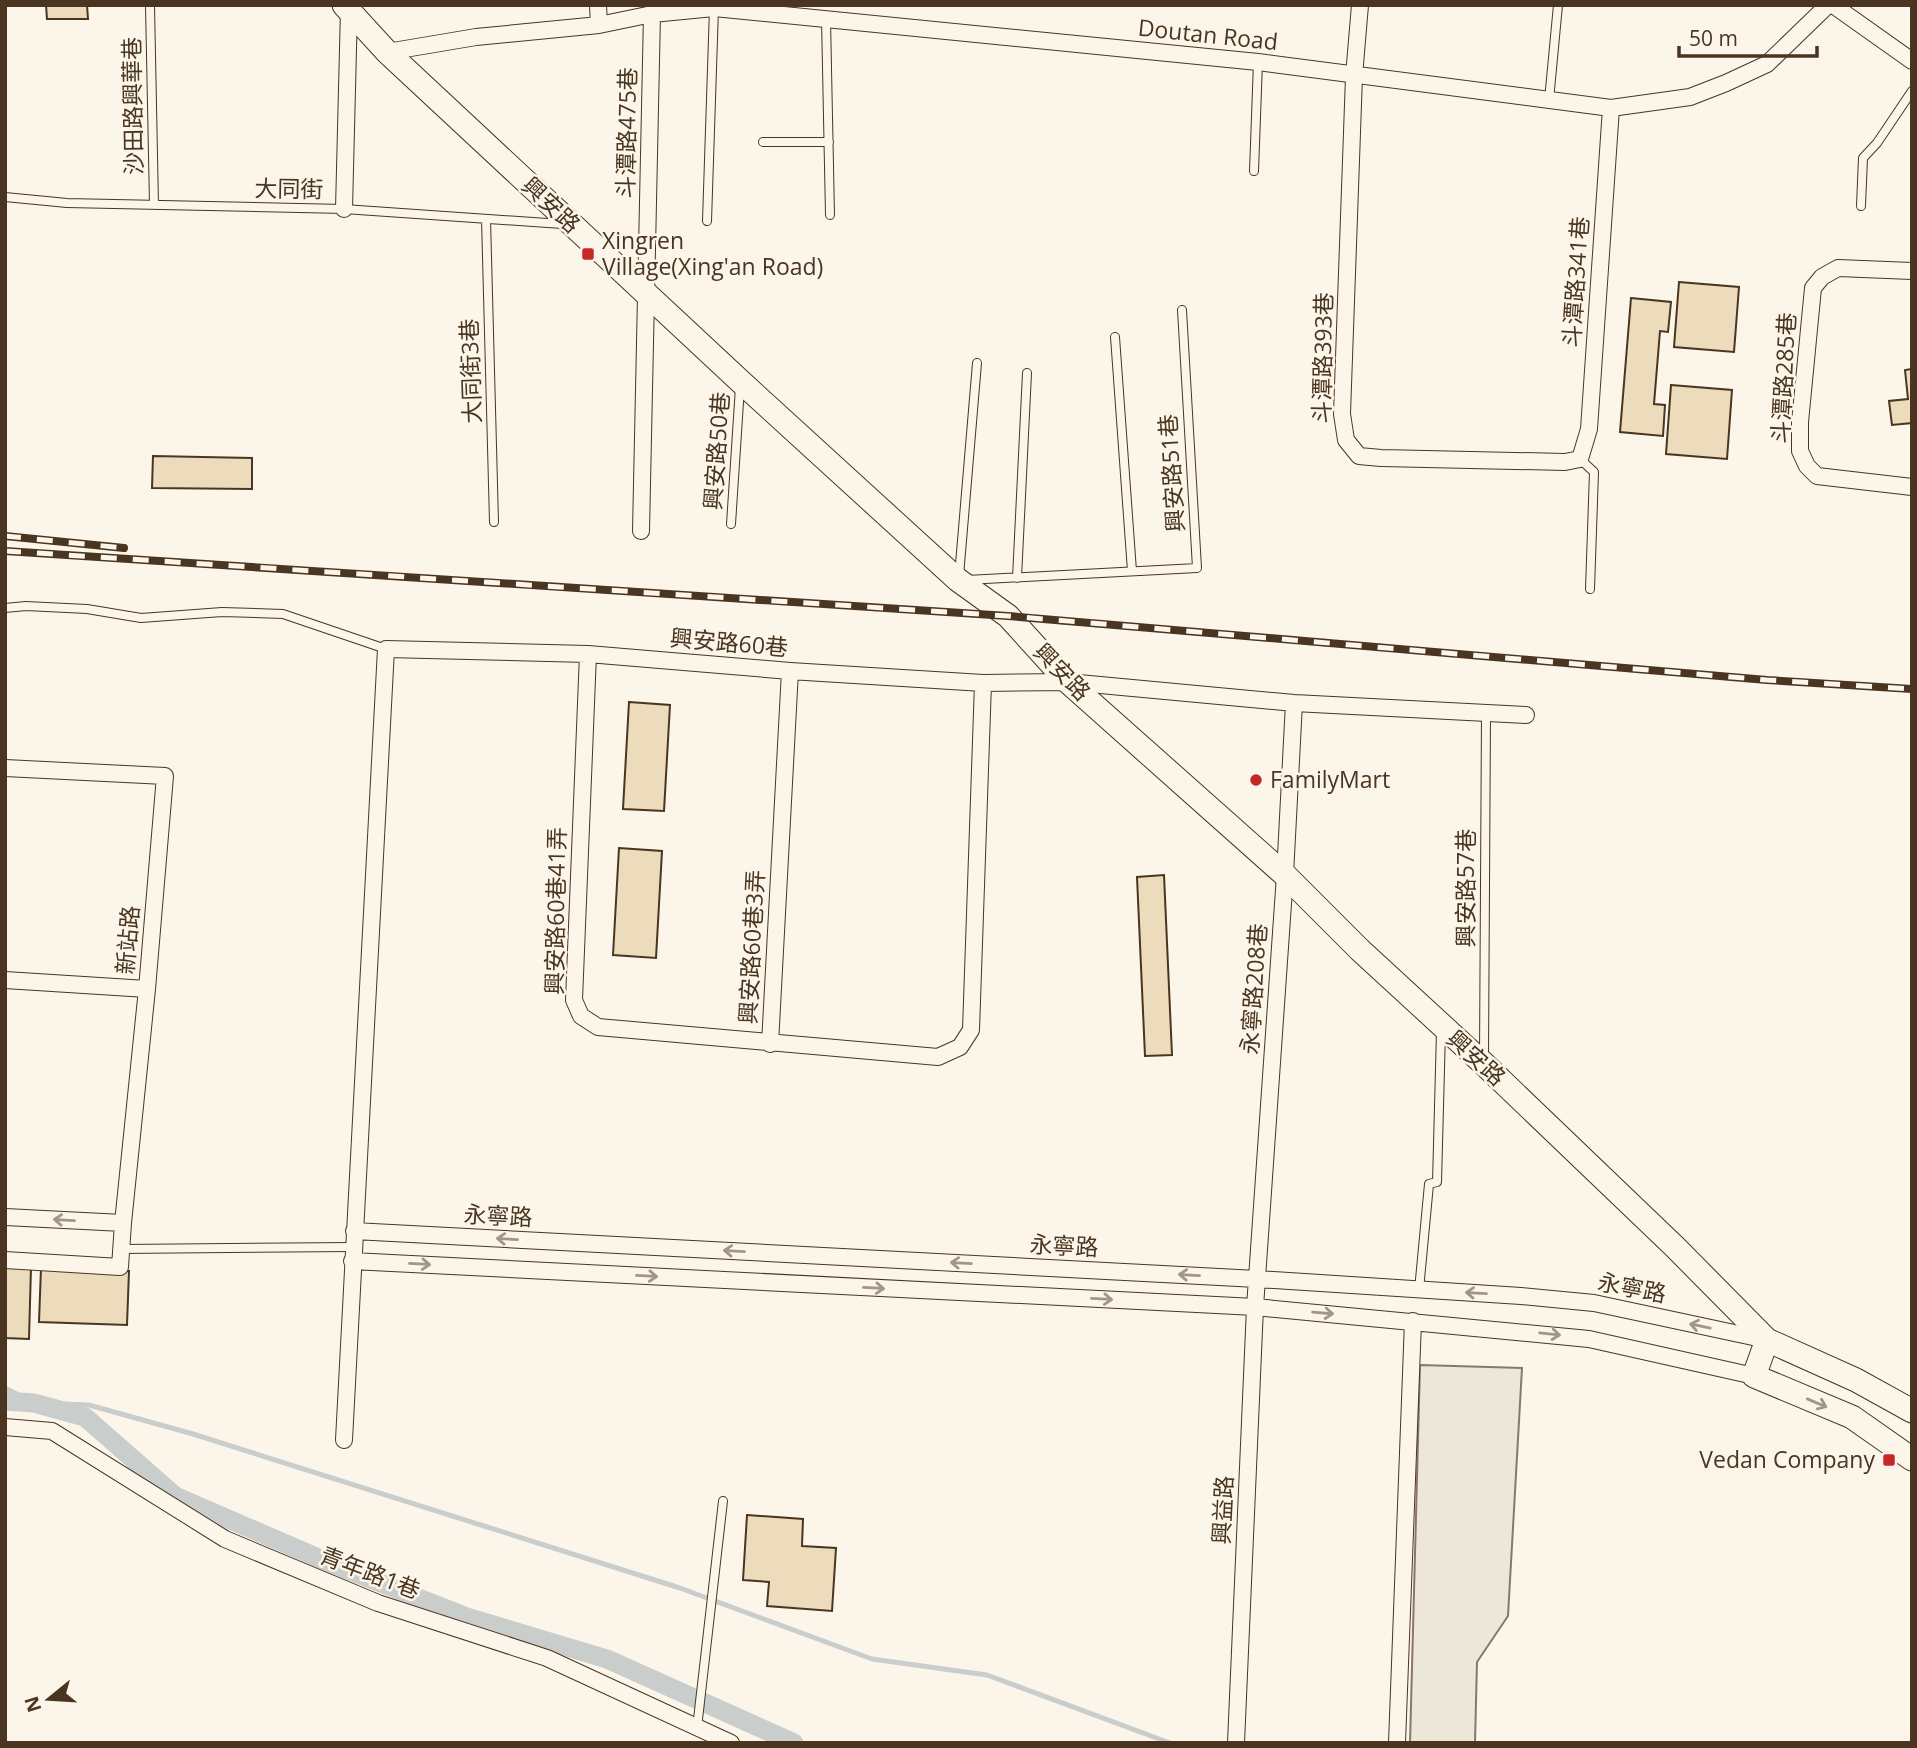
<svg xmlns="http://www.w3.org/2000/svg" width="1917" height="1748" viewBox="0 0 1917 1748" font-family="'Open Sans','Noto Sans TC',sans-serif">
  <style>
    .parking { fill: #ede7d9; stroke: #887966; stroke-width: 2 }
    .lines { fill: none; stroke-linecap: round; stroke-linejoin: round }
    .stream { stroke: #c9cecd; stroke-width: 5 }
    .canal { stroke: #c9cecd; stroke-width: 19 }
    .building { fill: #ecdcbc; stroke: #4a3520; stroke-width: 2 }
    .lane-casing { stroke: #4a3520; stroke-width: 10 }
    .street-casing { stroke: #4a3520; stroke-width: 18 }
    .secondary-casing { stroke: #4a3520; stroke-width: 25 }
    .lane { stroke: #fbf6e9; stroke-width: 8 }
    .street { stroke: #fbf6e9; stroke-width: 16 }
    .secondary { stroke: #fbf6e9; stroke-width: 23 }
    .rail-casing { stroke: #4a3520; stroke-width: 8 }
    .rail { stroke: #fbf6e9; stroke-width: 5; stroke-dasharray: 16; stroke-linecap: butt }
    .oneway { stroke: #a29684 }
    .poi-dot { fill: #c62828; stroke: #fbf6e9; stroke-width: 2.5 }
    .labels { text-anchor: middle; stroke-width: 5; stroke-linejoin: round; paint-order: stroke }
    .street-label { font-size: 23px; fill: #4a3520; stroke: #fbf6e9 }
    .poi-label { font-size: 23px; fill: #4a3520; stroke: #fbf6e9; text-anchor: start }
  </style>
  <rect width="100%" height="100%" fill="#fbf6e9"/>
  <path class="parking" d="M1420,1365L1522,1368L1508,1616L1477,1662L1475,1743H1410Z"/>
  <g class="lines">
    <path class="stream" d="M5,1388L34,1403L89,1405L193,1434L680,1588L872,1659L987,1675L1170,1743"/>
    <path class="canal" d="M5,1401L34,1403L85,1417L175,1496L330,1563L467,1617L607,1659L794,1743"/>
  </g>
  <path class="building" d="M46,5H87L88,19H47Z
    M1679,282L1739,287L1734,352L1674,347Z
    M1631,298L1671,302L1668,332L1660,331L1654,404L1665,405L1663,436L1620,432Z
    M1912,369V423L1892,425L1889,401L1908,399L1905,370Z
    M1671,385L1732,390L1727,459L1666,454Z
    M153,456L252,458V489L152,488Z
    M629,702L670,705L664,811L623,809Z
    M619,848L662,851L656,958L613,955Z
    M1164,875L1172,1055L1145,1056L1137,877Z
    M5,1266L31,1267L29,1339L5,1338Z
    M41,1268L129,1271L127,1325L39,1322Z
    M747,1515L803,1519L802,1546L836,1548L832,1611L767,1606L769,1582L743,1580Z"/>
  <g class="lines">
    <defs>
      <path id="lane" d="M150,5L154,205
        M826,19L830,215
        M1549,100L1558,5
        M763,142H829
        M1254,171L1258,62
        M5,197L67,203L344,209L562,224
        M1861,206L1863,158L1877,143L1912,91
        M486,219L494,522
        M707,221L714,8
        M1115,337L1132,571
        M1580,459L1594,472L1590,589
        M731,524L740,387
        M959,576L977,363
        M1017,578L1027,373
        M967,580L1197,568L1182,310
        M5,608L26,606L87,609L141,618L222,612L283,614L386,649
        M1484,1057L1486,713
        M121,1249L353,1247
        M1419,1290L1429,1184L1437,1182L1441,1031
        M697,1728L723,1501"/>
      <path id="street" d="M598,5L599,25
        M1360,5L1354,76L1342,414L1346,440L1359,456L1381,458L1565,462L1580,459L1589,429L1611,108
        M1833,5L1912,61
        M387,52L476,37L599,25L652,14L714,8L1258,62L1611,108L1690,97L1726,83L1767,64L1828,5
        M344,209L349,9
        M1912,271L1838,268L1822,277L1813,288L1800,422V451L1807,466L1817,476L1912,487
        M641,531L652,14
        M588,654L574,1000L581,1016L598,1027L938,1057L960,1047L971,1030L983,683
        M5,768L165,776L147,989L123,1223L120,1267L5,1260
        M5,980L147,989
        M770,1044L790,671
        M5,1217L123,1223
        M354,1231L1257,1279L1521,1296L1594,1303L1767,1340
        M352,1261L1255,1307L1589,1339L1754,1376
        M5,1427L52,1431L225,1539L378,1603L547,1658L731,1743
        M344,1440L386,649L588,654L790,671L983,683L1068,682L1294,703L1526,715
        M1236,1743L1255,1307L1285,875L1294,703
        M1397,1743L1413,1321"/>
      <path id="secondary" d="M344,5L387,52L740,381L958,580L1008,616L1068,682L1285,875L1360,950L1484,1064L1675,1247L1767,1340L1856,1380L1912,1411
        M1767,1340L1754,1376L1852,1417L1912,1459"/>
    </defs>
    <use href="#lane" class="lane-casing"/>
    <use href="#street" class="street-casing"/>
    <use href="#secondary" class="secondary-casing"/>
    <use href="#lane" class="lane"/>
    <use href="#street" class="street"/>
    <use href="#secondary" class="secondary"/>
    <defs>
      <path id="rail" d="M5,536L124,548
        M5,551L1008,616L1767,680L1912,689"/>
    </defs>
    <use href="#rail" class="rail-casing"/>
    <use href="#rail" class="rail"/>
  </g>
  <defs><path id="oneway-shaft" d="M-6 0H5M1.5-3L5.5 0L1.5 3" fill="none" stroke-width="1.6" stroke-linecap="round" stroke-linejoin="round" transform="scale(1.75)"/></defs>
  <g class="oneway">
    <use href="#oneway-shaft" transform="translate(64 1220) rotate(-177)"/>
    <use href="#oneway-shaft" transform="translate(507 1239) rotate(-177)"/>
    <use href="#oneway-shaft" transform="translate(734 1251) rotate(-177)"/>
    <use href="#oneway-shaft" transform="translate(961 1263) rotate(-177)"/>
    <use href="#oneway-shaft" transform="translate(420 1264) rotate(3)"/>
    <use href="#oneway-shaft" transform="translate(1189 1275) rotate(-177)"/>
    <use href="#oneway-shaft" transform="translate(647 1276) rotate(3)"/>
    <use href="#oneway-shaft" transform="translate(874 1288) rotate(3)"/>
    <use href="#oneway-shaft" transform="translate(1476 1293) rotate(-177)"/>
    <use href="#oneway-shaft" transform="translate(1102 1299) rotate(3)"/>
    <use href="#oneway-shaft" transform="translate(1323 1313) rotate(5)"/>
    <use href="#oneway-shaft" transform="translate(1700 1326) rotate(-168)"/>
    <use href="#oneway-shaft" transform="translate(1550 1334) rotate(6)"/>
    <use href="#oneway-shaft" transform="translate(1817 1403) rotate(23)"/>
  </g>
  <g class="poi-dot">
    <rect x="581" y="247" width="14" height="14" rx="3.5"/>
    <circle cx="1256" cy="780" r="7"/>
    <rect x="1882" y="1453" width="14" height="14" rx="3.5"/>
  </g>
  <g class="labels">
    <g class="street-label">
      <text transform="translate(1208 35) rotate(6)" y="8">Doutan Road</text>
      <text transform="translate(133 106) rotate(-91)" y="8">沙田路興華巷</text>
      <text transform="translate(627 133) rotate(-89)" y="8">斗潭路475巷</text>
      <text transform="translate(289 189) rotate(1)" y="8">大同街</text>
      <text transform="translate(551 205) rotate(43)" y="8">興安路</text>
      <text transform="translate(1576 282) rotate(-86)" y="8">斗潭路341巷</text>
      <text transform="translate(1323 358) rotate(-89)" y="8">斗潭路393巷</text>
      <text transform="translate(471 371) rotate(-92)" y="8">大同街3巷</text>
      <text transform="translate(1784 378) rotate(-87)" y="8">斗潭路285巷</text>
      <text transform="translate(717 451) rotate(-86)" y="8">興安路50巷</text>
      <text transform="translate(1172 473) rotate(-94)" y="8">興安路51巷</text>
      <text transform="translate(729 643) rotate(5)" y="8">興安路60巷</text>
      <text transform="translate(1062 672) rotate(46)" y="8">興安路</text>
      <text transform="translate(1466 888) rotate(-90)" y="8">興安路57巷</text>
      <text transform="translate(556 911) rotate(-89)" y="8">興安路60巷41弄</text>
      <text transform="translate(128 940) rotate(-85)" y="8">新站路</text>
      <text transform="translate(752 947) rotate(-87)" y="8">興安路60巷3弄</text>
      <text transform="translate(1254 989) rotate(-86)" y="8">永寧路208巷</text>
      <text transform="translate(1476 1058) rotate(42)" y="8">興安路</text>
      <text transform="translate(498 1216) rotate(3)" y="8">永寧路</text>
      <text transform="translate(1064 1246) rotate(3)" y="8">永寧路</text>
      <text transform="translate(1632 1288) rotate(11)" y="8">永寧路</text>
      <text transform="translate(1223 1510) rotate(-87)" y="8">興益路</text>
      <text transform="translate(370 1573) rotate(21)" y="8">青年路1巷</text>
    </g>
    <g class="poi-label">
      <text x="602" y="249">Xingren<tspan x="602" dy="26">Village(Xing'an Road)</tspan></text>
      <text x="1270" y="788">FamilyMart</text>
      <text x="1875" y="1468" text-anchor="end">Vedan Company</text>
    </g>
  </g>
  <rect width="1917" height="1748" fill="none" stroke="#4a3520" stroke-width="14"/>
  <g transform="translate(49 1699) rotate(252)" stroke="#fbf6e9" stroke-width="5" paint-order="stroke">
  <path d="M0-5L12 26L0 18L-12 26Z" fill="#4a3520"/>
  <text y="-10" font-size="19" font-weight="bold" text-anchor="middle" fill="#4a3520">N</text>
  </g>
  <path d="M1679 46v10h138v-10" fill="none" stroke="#4a3520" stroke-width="3.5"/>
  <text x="1689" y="46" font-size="21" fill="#4a3520" stroke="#fbf6e9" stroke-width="5" paint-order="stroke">50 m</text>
</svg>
